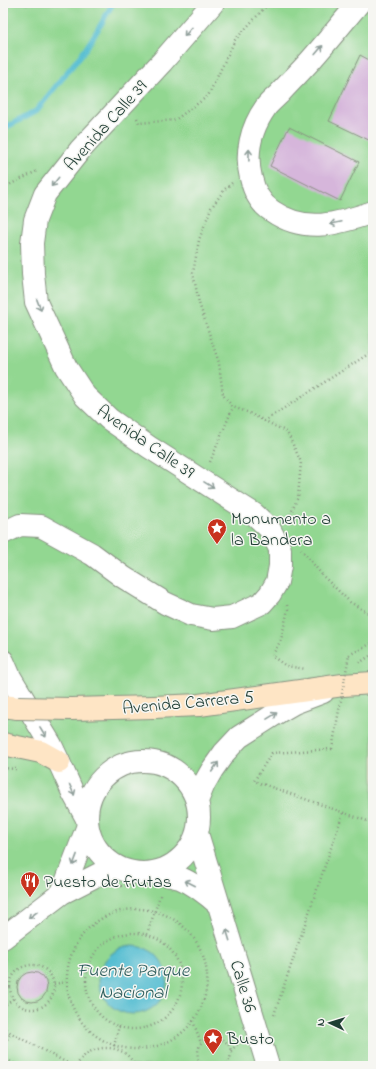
<svg xmlns="http://www.w3.org/2000/svg" width="376" height="1069" viewBox="0 0 376 1069" font-family="'Indie Flower',sans-serif">
  <style>
    .green { fill: #92d791; stroke: #588a62 }
    .water { fill: #56bed2; stroke: #3a7e83 }
    .lines { fill: none; stroke-linecap: round; stroke-linejoin: round }
    .stream { stroke: #56bed2; stroke-width: 5.5 }
    .building { fill: #d6b6db }
    .tertiary-casing { stroke: #889282; stroke-width: 24 }
    .secondary-casing { stroke: #889282; stroke-width: 24 }
    .path { stroke: #889282; stroke-width: 2.5; stroke-dasharray: 1 3; stroke-linecap: butt }
    .tertiary { stroke: #fff; stroke-width: 22 }
    .secondary { stroke: #fee5c5; stroke-width: 22 }
    .secondary-bridge-casing { stroke: #889282; stroke-width: 24; stroke-linecap: butt }
    .path-bridge { stroke: #889282; stroke-width: 2.5; stroke-dasharray: 1 3; stroke-linecap: butt }
    .secondary-bridge { stroke: #fee5c5; stroke-width: 22 }
    .oneway { stroke: #8f9e9a }
    .labels { text-anchor: middle; stroke-width: 3; stroke-linejoin: round; paint-order: stroke }
    .street-label { font-size: 18px; fill: #1f3d34; stroke: #f6f6f2 }
    .poi-label { font-size: 18px; fill: #1f3d34; stroke: #f6f6f2; text-anchor: start }
    .water-label { font-size: 19px; font-style: italic; fill: #2d5d5c; stroke: #f6f6f2 }
  </style>
  <rect width="100%" height="100%" fill="#f6f6f2"/>
  <filter id="ink" filterUnits="userSpaceOnUse"><feTurbulence type="fractalNoise" baseFrequency=".025" numOctaves="2"/><feDisplacementMap in="SourceGraphic" scale="8" xChannelSelector="R" yChannelSelector="G"/><feConvolveMatrix kernelMatrix="1 2 1 2 8 2 1 2 1" color-interpolation-filters="sRGB"/></filter>
  <filter id="wash" filterUnits="userSpaceOnUse"><feTurbulence type="fractalNoise" baseFrequency=".012" numOctaves="4" result="noise"/><feDisplacementMap in="SourceGraphic" scale="16" xChannelSelector="R" yChannelSelector="G"/><feGaussianBlur stdDeviation="0.9" result="paint"/><feColorMatrix in="noise" values="0 0 0 0 0 0 0 0 0 0 0 0 0 0 0 0 0 1.4 0 .05"/><feComposite in="paint" operator="in"/></filter>
  <g filter="url(#wash)">
    <rect width="100%" height="100%" fill="#f2e6d0"/>
    <path class="green" d="M3,3H373V1066H3Z"/>
    <path class="water" d="M99 980a34 34 0 1 1 68 0a34 34 0 1 1-68 0Z"/>
    <g class="lines">
      <path class="stream" d="M3,129L36,111L85,50L100,26L113,3"/>
    </g>
    <g id="blocks">
      <path class="building" d="M360,55L373,62V142L329,121Z
        M289,127L359,162L340,201L270,166Z
        M17 987a15 15 0 1 1 30 0a15 15 0 1 1-30 0Z"/>
    </g>
  </g>
  <g filter="url(#ink)">
    <use href="#blocks" fill-opacity="0" stroke="#889282" stroke-width="1"/>
    <g class="lines">
      <defs>
        <path id="tertiary" d="M359,3C343,22 327,42 310,61C300,72 289,83 279,94C275,98 270,102 266,107C251,128 245,153 251,178C254,191 261,204 272,211C305,234 338,224 373,212
          M3,533L20,525L41,526L92,554L123,577L165,603L191,615L213,619L232,617L262,603L270,594L277,582L280,566V549L269,528L254,514L149,447L109,419L85,396L66,367L36,302L33,274L32,243L35,220L45,194L80,150L162,62L213,3
          M3,661L10,677L51,745L59,762L73,793L86,817
          M87 817a56 56 0 1 1 112 0a56 56 0 1 1-112 0Z
          M197,801L204,784L212,770L224,753L239,737L280,711L294,703L323,692
          M197,833L268,1066
          M155,872C163,874 172,876 180,878C195,884 207,894 219,905
          M62,893L87,828
          M3,938L62,893L115,866"/>
        <path id="secondary" d="M3,706L18,708
          M71,709L154,707L199,705L343,685L373,683
          M3,744L41,752L59,762"/>
      </defs>
      <use href="#tertiary" class="tertiary-casing"/>
      <use href="#secondary" class="secondary-casing"/>
      <path class="path" d="M137,118L139,123L175,120L208,96L235,40L269,3
        M232,183L225,189L211,208L199,240L193,273L199,303L219,363L223,395L233,407L247,412L287,432L301,462L298,497L288,520
        M3,188L37,171
        M264,421L373,351
        M210,462L233,407
        M301,549L323,576L350,602L373,616
        M287,605L288,609L281,640L272,656L286,666L306,669
        M349,655L372,643L373,640
        M359,663L373,654
        M332,749L272,753L254,781L373,823
        M3,768L16,769
        M121,886L140,884
        M67 979a70 70 0 1 1 140 0a70 70 0 1 1-140 0Z
        M86 981a48 48 0 1 1 96 0a48 48 0 1 1-96 0Z
        M147,934L161,893
        M3,961L8,958
        M10 987a22 22 0 1 1 44 0a22 22 0 1 1-44 0Z
        M54,984L66,982
        M3,1007L14,998
        M274,1015L343,813
        M193,1021L201,1043
        M3,1027L11,1033L73,1066
        M3,1046L11,1033
        M114,1046L119,1026
        M231,1051L240,1041
        M3,1057L18,1066
        M77,1066C78,1063 80,1060 82,1058C92,1047 110,1045 123,1052C128,1055 132,1060 135,1066
        M203,1066C199,1062 197,1057 198,1052C201,1024 247,1041 225,1066"/>
      <use href="#tertiary" class="tertiary"/>
      <use href="#secondary" class="secondary"/>
      <defs>
        <path id="secondary-bridge" d="M18,708L71,709"/>
      </defs>
      <use href="#secondary-bridge" class="secondary-bridge-casing"/>
      <path class="path-bridge" d="M332,749L349,655"/>
      <use href="#secondary-bridge" class="secondary-bridge"/>
    </g>
    <defs><path id="oneway-shaft" d="M-6 0H5M1.5-3L5.5 0L1.5 3" fill="none" stroke-width="1.6" stroke-linecap="round" stroke-linejoin="round"/></defs>
    <g class="oneway">
      <use href="#oneway-shaft" transform="translate(188 32) rotate(131)"/>
      <use href="#oneway-shaft" transform="translate(319 50) rotate(-50)"/>
      <use href="#oneway-shaft" transform="translate(249 155) rotate(-89)"/>
      <use href="#oneway-shaft" transform="translate(55 182) rotate(129)"/>
      <use href="#oneway-shaft" transform="translate(336 223) rotate(168)"/>
      <use href="#oneway-shaft" transform="translate(39 305) rotate(69)"/>
      <use href="#oneway-shaft" transform="translate(209 485) rotate(32)"/>
      <use href="#oneway-shaft" transform="translate(272 716) rotate(-32)"/>
      <use href="#oneway-shaft" transform="translate(43 732) rotate(59)"/>
      <use href="#oneway-shaft" transform="translate(215 767) rotate(-56)"/>
      <use href="#oneway-shaft" transform="translate(72 790) rotate(66)"/>
      <use href="#oneway-shaft" transform="translate(75 860) rotate(111)"/>
      <use href="#oneway-shaft" transform="translate(190 883) rotate(-153)"/>
      <use href="#oneway-shaft" transform="translate(33 915) rotate(143)"/>
      <use href="#oneway-shaft" transform="translate(228 935) rotate(-107)"/>
    </g>
  </g>
  <defs>
    <symbol id="sight-pin" viewBox="-11 -11 22 30"><path d="M0 17L-7.5 6A9.5 9.5 0 1 1 7.5 6Z" fill="#c8321e" stroke="#f6f6f2"/><path d="M0-6L1.8-2.2L6-1.7L2.9 1.2L3.7 5.4L0 3.3L-3.7 5.4L-2.9 1.2L-6-1.7L-1.8-2.2Z" fill="#fff"/></symbol>
    <symbol id="restaurant-pin" viewBox="-11 -11 22 30"><path d="M0 17L-7.5 6A9.5 9.5 0 1 1 7.5 6Z" fill="#c8321e" stroke="#f6f6f2"/><path d="M-5-6h1v4h1v-4h1v4h1v-4h1v5L-1.5 .5V6h-2V.5L-5-1ZM5-6V6H3V1.5H1.5Q1.5-4 5-6Z" fill="#fff"/></symbol>
  </defs>
  <g fill-rule="evenodd">
    <use href="#sight-pin" x="206" y="517" width="22" height="30"/>
    <use href="#restaurant-pin" x="19" y="870" width="22" height="30"/>
    <use href="#sight-pin" x="202" y="1027" width="22" height="30"/>
  </g>
  <g class="labels">
    <g class="street-label">
      <text transform="translate(105 125) rotate(-48)" y="6">Avenida Calle 39</text>
      <text transform="translate(146 441) rotate(35)" y="6">Avenida Calle 39</text>
      <text transform="translate(188 702) rotate(-5)" y="6">Avenida Carrera 5</text>
      <text transform="translate(244 986) rotate(73)" y="6">Calle 36</text>
    </g>
    <g class="poi-label">
      <text x="231" y="524">Monumento a<tspan x="231" dy="21">la Bandera</tspan></text>
      <text x="44" y="887">Puesto de frutas</text>
      <text x="227" y="1044">Busto</text>
    </g>
    <g class="water-label">
      <text x="133" y="976">Fuente Parque<tspan x="133" dy="22">Nacional</tspan></text>
    </g>
  </g>
  <rect width="376" height="1069" fill="none" stroke="#f6f6f2" stroke-width="16"/>
  <g transform="translate(330 1023) rotate(274)" stroke="#f6f6f2" stroke-width="3" paint-order="stroke">
  <path d="M0-3L7 15L0 10L-7 15Z" fill="#1f3d34"/>
  <text y="-6" font-size="11" font-weight="bold" text-anchor="middle" fill="#1f3d34">N</text>
  </g>
</svg>
